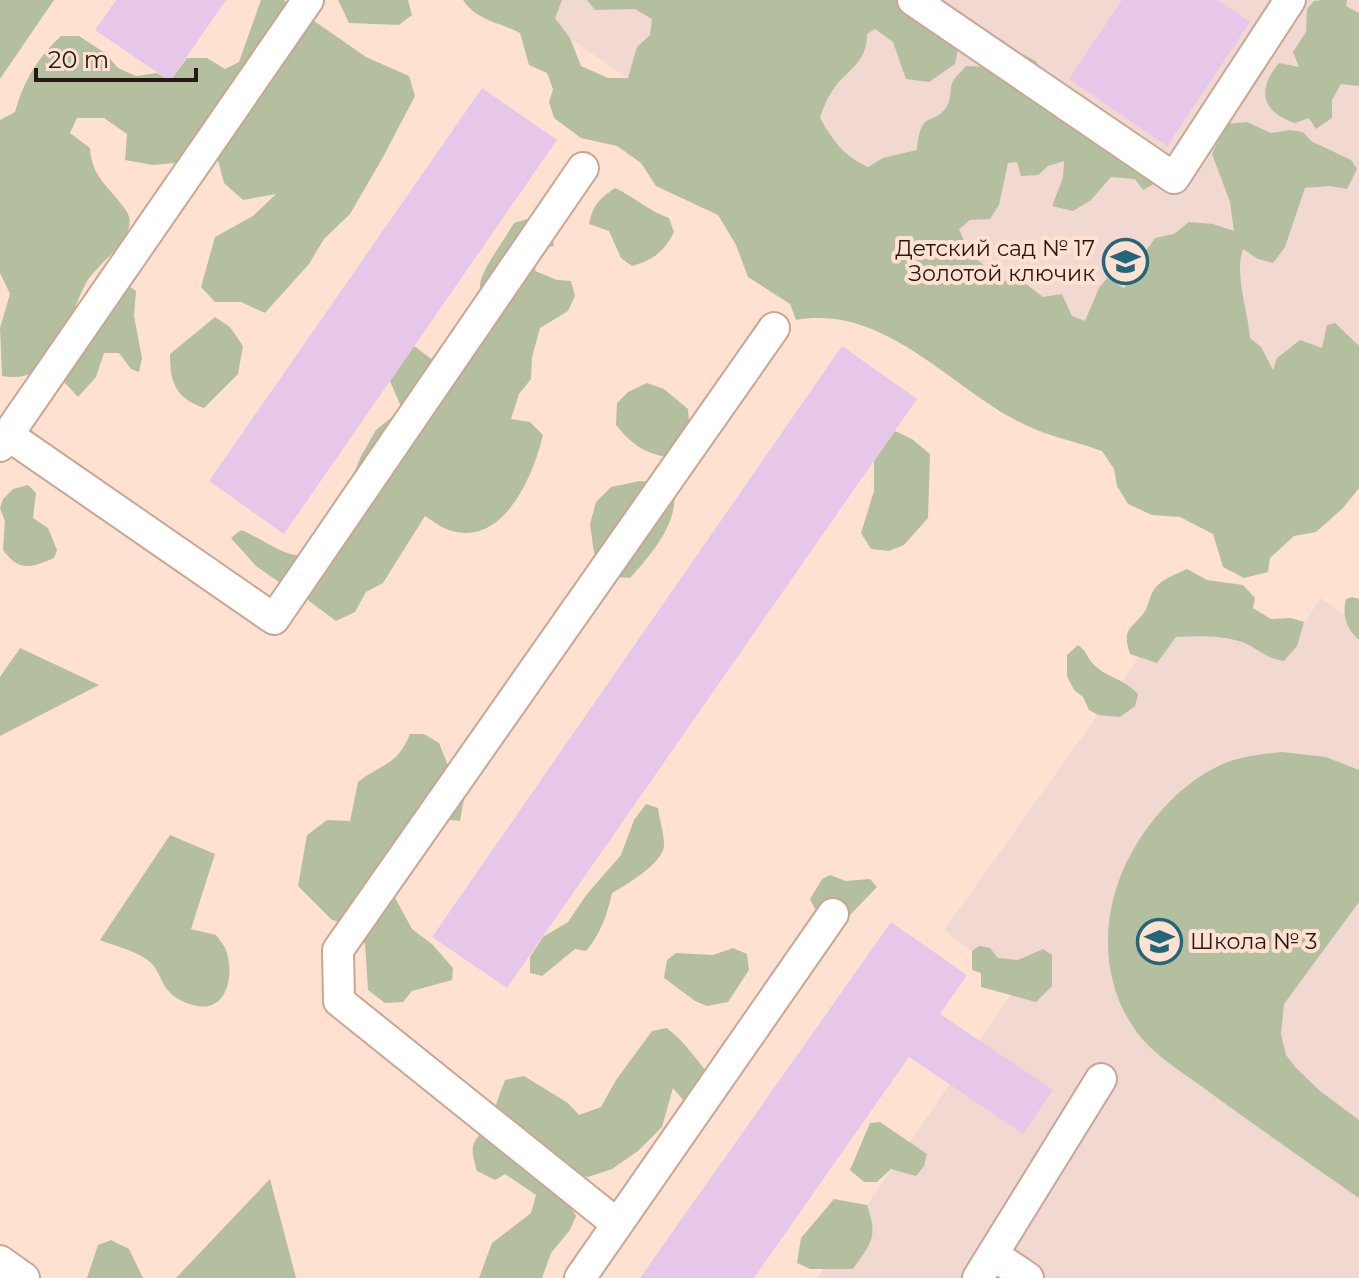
<svg xmlns="http://www.w3.org/2000/svg" width="1359" height="1278" viewBox="0 0 1359 1278" font-family="Montserrat,sans-serif">
  <style>
    .education { fill: #f1d8d0 }
    .green { fill: #b4bf9f }
    .building { fill: #e6c7e9 }
    .lines { fill: none; stroke-linecap: round; stroke-linejoin: round }
    .service-casing { stroke: #c9a694; stroke-width: 34 }
    .service { stroke: #fff; stroke-width: 30 }
    .labels { text-anchor: middle; stroke-width: 8; stroke-linejoin: round; paint-order: stroke }
    .poi-label { font-size: 22px; fill: #261913; stroke: #ffe1d2; text-anchor: end }
  </style>
  <rect width="100%" height="100%" fill="#ffe1d2"/>
  <path class="education" d="M514,0H1359V444L1294,536Z
    M1189,587L1285,651L1321,598L1359,626V1278H817L1017,986L944,930Z"/>
  <path class="green" d="M0,0H54L0,79Z
    M261,0H284L366,57L409,76L415,96L382,159L350,214L324,239L309,264L265,313L241,302H215L201,287L215,237L253,216L276,194L243,200L224,183L212,138L196,132L186,152L175,163L153,165L125,160L127,134L104,118H77L70,133L90,148C92,180 112,188 127,212C141,236 96,264 86,283C79,296 74,310 69,323L107,314L121,298L117,286L123,282L136,291L134,316L142,358L139,372L131,369L119,353H104L96,377L78,397C34,347 46,383 2,376L0,328L10,294L0,273V120L15,112C24,80 37,59 61,36H79L105,53L118,68L136,76L157,73L170,81L187,58H207L225,69L239,62Z
    M338,0H408L412,15L399,25L349,23Z
    M463,0H562L555,18L570,38L581,66L608,78H628L637,47L650,35L652,19L635,9L595,10L587,0H906L945,28L958,49L955,64L929,82L906,79L893,42L875,29L867,34C867,59 853,67 838,83C829,94 824,105 820,118C833,141 844,156 868,167L883,158L917,150C921,106 934,128 947,106C952,99 949,89 953,81C956,76 962,71 966,66L988,67L1022,54L1036,61L1044,76L1059,79L1071,93L1113,156L1129,148L1159,181L1143,190L1135,179L1111,177L1091,200L1073,211L1052,206L1063,178L1064,161L1048,166L1038,175L1021,176L1017,162L1008,163L999,205L990,219L970,220L959,229L969,253L1003,281H1022L1043,297L1062,294L1072,316L1085,321L1099,288L1107,278L1124,288L1140,271L1145,252L1155,238L1174,234L1189,222L1213,224L1234,231L1230,202L1212,154L1226,124L1247,122L1271,133L1290,130L1303,132L1311,141L1351,160L1357,169L1347,189L1330,186L1305,188L1285,247L1273,263L1258,259L1243,249C1234,275 1248,310 1250,338L1261,347L1273,370L1277,358L1300,340L1322,348L1327,325L1335,323L1359,346V488L1343,508L1316,532L1294,536L1270,558L1268,572L1244,578L1223,567L1213,534L1180,517L1152,515L1128,504L1117,486L1114,469L1102,451C1068,439 1043,436 1010,417C943,379 880,305 796,320L790,304L748,277L736,245L718,215L656,186L641,163L617,146L581,138L554,118L549,102L553,89L547,73L529,65L520,33C499,22 477,21 463,0Z
    M1322,0H1347L1346,6L1359,13V86L1341,84L1332,100V118L1316,129L1309,118L1295,123C1262,112 1256,90 1279,63L1299,67L1293,52L1306,32L1307,9L1314,1Z
    M615,188C634,197 649,211 669,218L674,232C664,252 653,260 632,266L621,258L609,231L589,224C593,205 599,199 615,188Z
    M534,217L547,221L554,246L539,249L535,271L557,280L571,281L575,296L568,311L540,328L532,357L531,379L519,394L511,419L530,422L543,435C533,477 502,551 446,529C439,526 431,520 425,516L383,583L366,592L355,612L336,621L309,601L300,581L283,585L256,566L231,538L241,530C262,538 281,556 304,556L349,486L361,456L376,430L402,409L390,381L414,346L433,360L467,312L485,311C483,303 480,293 480,285C481,270 505,239 514,223Z
    M215,317L230,327L243,346L238,374L204,408C175,398 170,382 170,354Z
    M647,383L664,389L688,409L691,446L682,459C651,456 636,450 616,425L617,403L628,392Z
    M895,431L912,439L930,454L928,518L904,545L889,551L871,549L861,533L874,491V461Z
    M640,481L664,484L674,493C678,524 650,556 630,578L616,577L594,553L590,524L596,502L611,487Z
    M28,485L36,493L33,518L48,528L57,550L54,558C31,568 19,572 3,550L5,521L0,508L3,499L13,489Z
    M1187,569L1207,580L1243,585L1255,598L1253,608L1271,619L1291,618L1304,622L1297,646L1284,661C1264,658 1258,648 1242,642C1221,635 1198,636 1176,637L1157,663L1130,654C1121,627 1132,630 1145,611C1149,604 1150,594 1155,588C1163,578 1177,574 1187,569Z
    M1352,597L1359,599V640C1346,628 1342,616 1346,599Z
    M1078,645C1087,651 1087,658 1094,665C1108,678 1123,678 1138,694L1135,706L1120,717L1098,715L1089,710L1083,697L1074,690L1067,676V655Z
    M20,648L99,685L0,736V677Z
    M410,734H424L439,743L447,763L449,781L465,793L460,821L442,819L386,881L412,929L432,944L453,968L452,980L412,991L403,1002L385,1003L368,990L365,944L355,925L332,920L298,886L307,835L327,820L350,821L358,782C382,763 397,766 410,734Z
    M1282,752L1326,757L1359,770V902L1284,1004L1281,1034L1286,1055L1296,1068L1320,1091L1359,1120V1198C1307,1162 1256,1126 1205,1089C1181,1071 1148,1052 1132,1025C1098,974 1102,904 1132,852C1153,814 1191,773 1234,760C1249,755 1266,754 1282,752Z
    M646,804L658,808C659,818 665,837 664,846C662,864 626,885 612,893C607,915 601,933 586,951L575,949L542,976L530,973V957L543,937L568,922L587,894L621,855L634,820Z
    M170,835L215,854L191,929L216,935C219,939 224,945 226,950C235,975 227,1015 193,1005C156,995 165,970 146,959C133,950 115,946 100,940Z
    M830,875L846,881L870,879L877,887L829,937L810,899L822,879Z
    M979,946L990,948L998,958L1018,960L1043,949L1052,955V986L1036,1002L981,987V973L972,970V951Z
    M733,948L747,954L749,970L728,1002L707,1006L695,1001L664,978L667,960L676,953L713,955Z
    M667,1028C688,1044 697,1063 716,1081L689,1107L673,1088L662,1127L638,1151L612,1169L588,1177L564,1171V1194L576,1216L570,1230L551,1253L542,1278H479L492,1243L531,1213L536,1195L505,1174L495,1180L477,1171C466,1136 478,1144 491,1118C496,1106 500,1092 505,1080L524,1076L568,1103L579,1115L601,1107L616,1080L652,1031Z
    M880,1122L927,1154L924,1166L916,1176L891,1169L877,1182H864L850,1170L870,1123Z
    M270,1179L296,1278H176Z
    M834,1199L867,1205C878,1237 872,1242 853,1269H810L797,1263L801,1238Z
    M111,1240L129,1249L143,1278H87L98,1245Z"/>
  <path class="building" d="M116,0H226L170,81L95,30Z
    M1122,0H1218L1250,22L1167,146L1069,79Z
    M482,88L557,140L284,534L209,481Z
    M842,346L917,399L507,988L432,937Z
    M891,922L967,975L940,1014L1053,1090L1023,1134L909,1057L754,1278H640Z"/>
  <g class="lines">
    <defs>
      <path id="service" d="M913,0L1174,178L1290,0
        M8,435L274,619L583,168
        M0,446L308,0
        M617,1224L339,1001L338,950L774,328
        M994,1255L1028,1278
        M0,1261L24,1278
        M580,1278L833,914
        M978,1278L1101,1079"/>
    </defs>
    <use href="#service" class="service-casing"/>
    <use href="#service" class="service"/>
  </g>
  <defs>
    <symbol id="school-ring" viewBox="-11 -11 22 22"><circle r="9.5" fill="#ffe1d2" stroke="#246679" stroke-width="1.5"/><path d="M0-5L7-2L0 1L-7-2ZM-4 1L0 2.5L4 1V4Q0 6-4 4Z" fill="#246679"/></symbol>
  </defs>
  <g fill-rule="evenodd">
    <use href="#school-ring" x="1100" y="236" width="51" height="51"/>
    <use href="#school-ring" x="1134" y="916" width="51" height="51"/>
  </g>
  <g class="labels">
    <g class="poi-label">
      <text x="1095" y="256">Детский сад № 17<tspan x="1095" dy="25">Золотой ключик</tspan></text>
      <text x="1190" y="949" text-anchor="start">Школа № 3</text>
    </g>
  </g>
  <path d="M36 68v12h160v-12" fill="none" stroke="#261913" stroke-width="4"/>
  <text x="48" y="68" font-size="24" fill="#261913" stroke="#ffe1d2" stroke-width="6" paint-order="stroke">20 m</text>
</svg>
